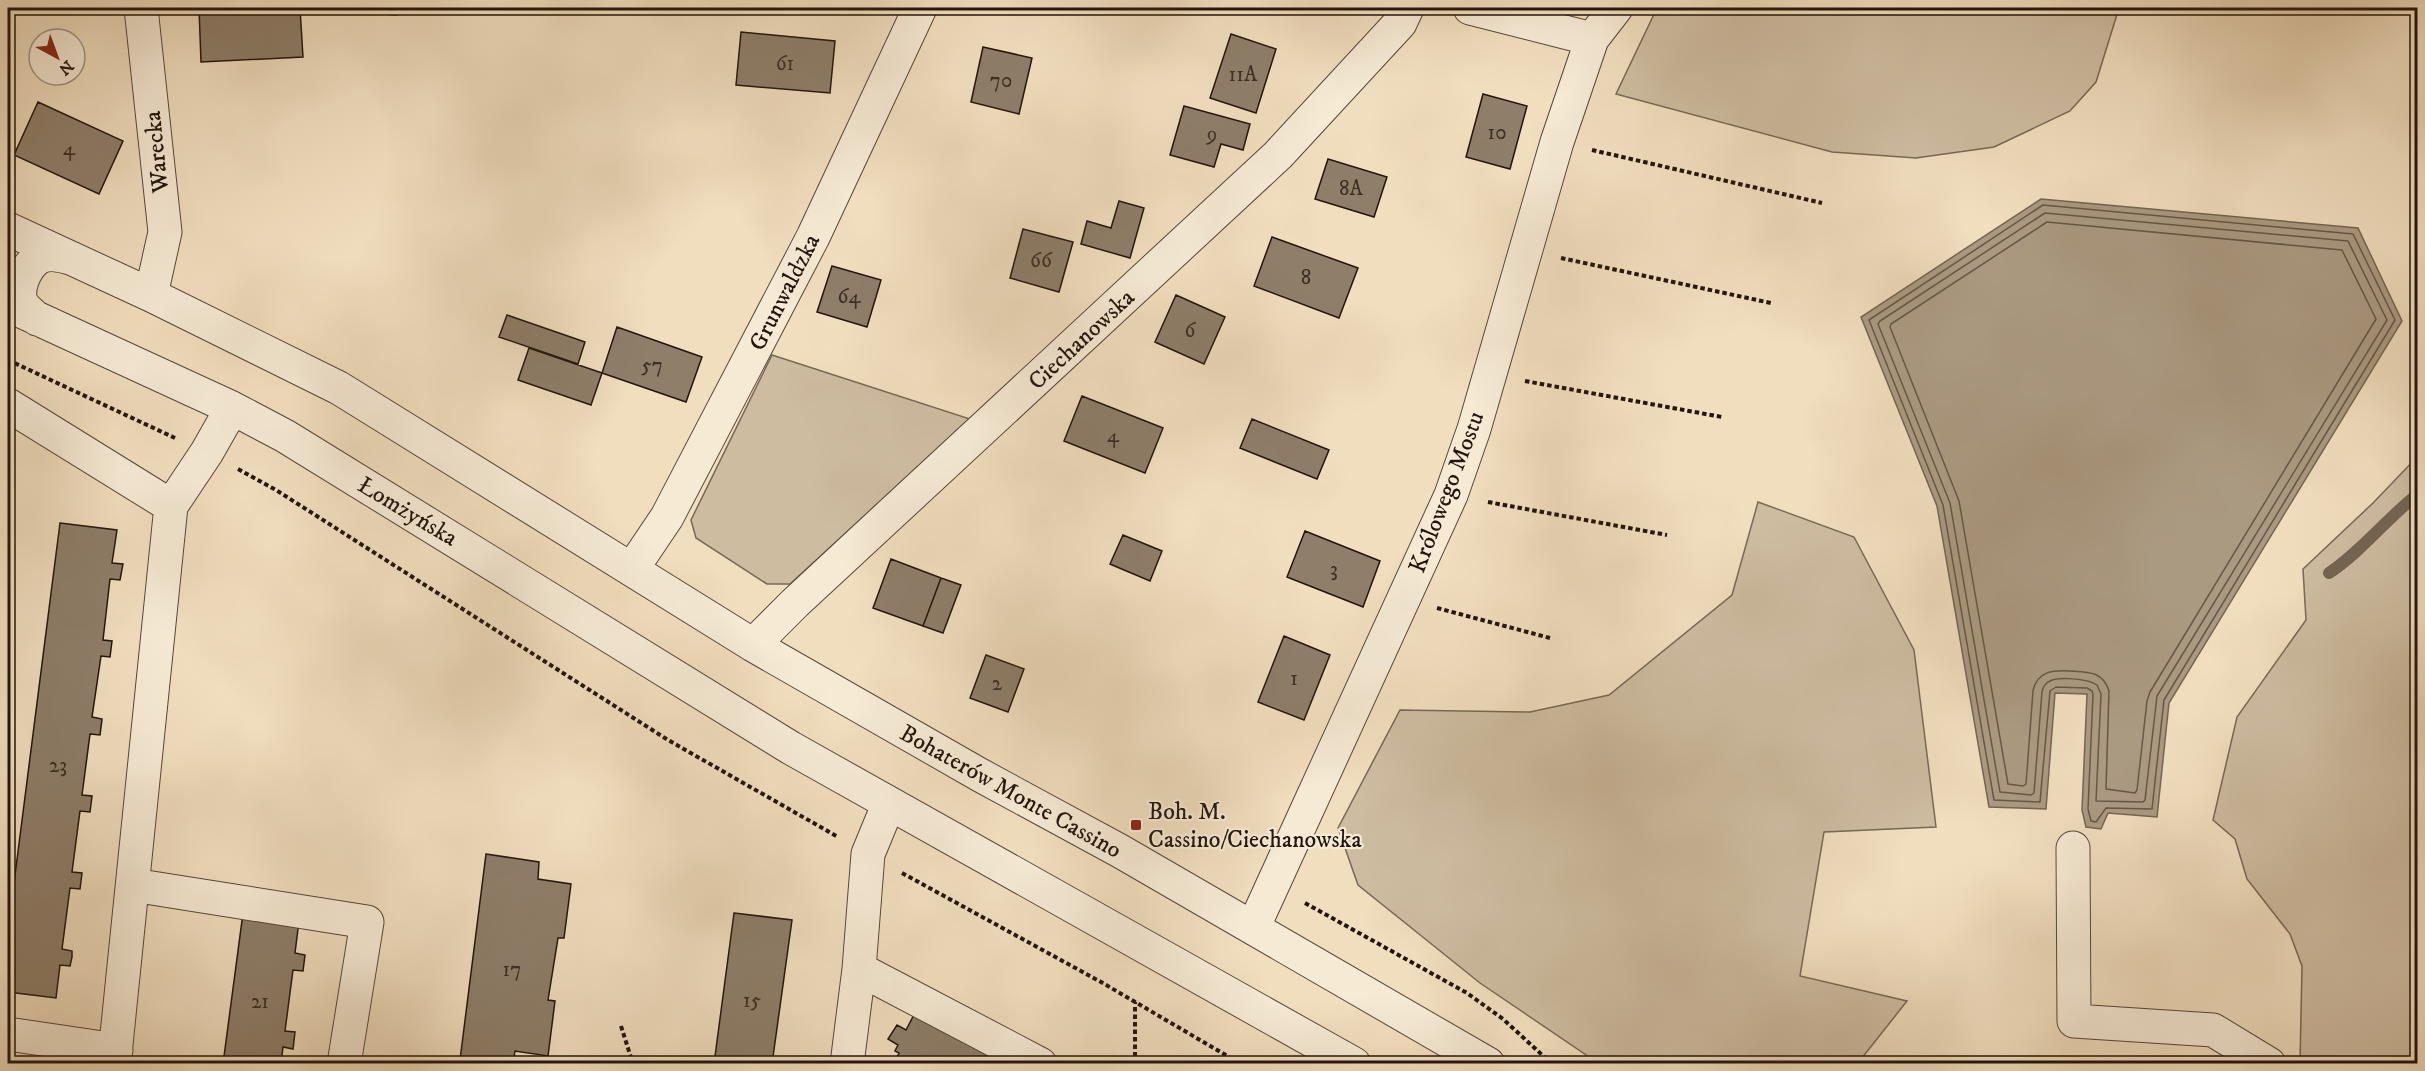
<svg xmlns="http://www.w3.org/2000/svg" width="2425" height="1071" viewBox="0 0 2425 1071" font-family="'IM FELL DW Pica',serif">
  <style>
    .green { fill: #cebca1; stroke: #786857; stroke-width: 1.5 }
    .water { fill: #ab9a82; stroke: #746553; stroke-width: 1.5 }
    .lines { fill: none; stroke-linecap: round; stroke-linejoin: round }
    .shore { stroke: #665848; stroke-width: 1.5 }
    .stream { stroke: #746553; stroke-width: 12 }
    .building { fill: #8e7e6a; stroke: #22150d; stroke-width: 1.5 }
    .minor-casing { stroke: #56473a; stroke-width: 35 }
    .path { stroke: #22150d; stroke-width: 4; stroke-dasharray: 4.5 3; stroke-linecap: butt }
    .minor { stroke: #f6ead5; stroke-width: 33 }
    .poi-dot { fill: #8f2418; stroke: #f6ead5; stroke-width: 2 }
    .labels { text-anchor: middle; stroke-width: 4.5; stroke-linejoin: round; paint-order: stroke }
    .number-label { font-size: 21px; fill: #3d2f24 }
    .street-label { font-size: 24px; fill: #22150d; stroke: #f6ead5 }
    .poi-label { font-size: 24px; fill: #22150d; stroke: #f6ead5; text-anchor: start }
  </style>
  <rect width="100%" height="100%" fill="#f1debf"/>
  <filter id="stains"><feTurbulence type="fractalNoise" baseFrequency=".00333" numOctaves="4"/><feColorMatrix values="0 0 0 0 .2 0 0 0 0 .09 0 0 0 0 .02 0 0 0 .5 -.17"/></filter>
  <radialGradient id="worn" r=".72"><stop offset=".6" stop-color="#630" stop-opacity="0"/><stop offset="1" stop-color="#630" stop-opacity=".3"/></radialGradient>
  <path class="green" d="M1657,8H2119L2096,82L2070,111L1994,147L1916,158L1832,152L1616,94Z
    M772,355L970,419L790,584H767L696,538L691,520Z
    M2417,457V1051L2414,1063H2300L2302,966L2290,934L2247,879L2235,839L2213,820L2237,717L2306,620L2303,569L2373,503Z
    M1758,502L1854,537L1914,650L1936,827L1824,832L1800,976L1907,1001L1858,1063H1598L1480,983L1358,885L1338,828L1400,710L1530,712L1609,695L1732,595Z"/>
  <path class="water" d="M2041,199L2358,228L2402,321L2169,703L2157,817L2108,813L2101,829L2086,827L2082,810L2087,694L2055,693L2046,809L1989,807L1937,506L1861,317Z"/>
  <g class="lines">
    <path class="shore" d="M2043,205L2353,234L2395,320L2164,700L2152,809L2106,808L2096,822L2091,821L2088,809L2093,695L2092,691L2087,688L2056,687L2050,691L2040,802L1994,800L1943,505L1869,320Z
      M2045,213L2348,241L2387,320L2157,696L2145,800L2143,802L2096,801L2101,694L2097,685C2089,679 2058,676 2050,681C2045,683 2043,687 2042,692L2034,793L2031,795L2000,792L1950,503L1878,324L1880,321Z
      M2047,222L2342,250L2376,319L2150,692L2147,701L2137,790L2135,793L2106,789L2109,691C2103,671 2088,672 2070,671C2053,670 2037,671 2033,691L2026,784L2023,786L2008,784L1959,501L1890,327L1891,324Z"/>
    <path class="stream" d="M2329,573C2362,551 2387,518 2418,494"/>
  </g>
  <path class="building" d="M199,8H300L303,57L201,62Z
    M334,8H398L397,15L333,10Z
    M645,8H676L675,14Z
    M741,32L835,41L830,93L736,85Z
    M1231,34L1276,49L1256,113L1210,98Z
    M983,47L1032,58L1019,114L971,102Z
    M1483,94L1527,106L1510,169L1466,157Z
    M38,102L123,141L99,194L14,155Z
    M1184,106L1250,124L1243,150L1221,144L1214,167L1170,155Z
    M1328,159L1387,177L1374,217L1315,199Z
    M1119,201L1144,208L1130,258L1081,244L1087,221L1111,228Z
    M1023,229L1073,242L1059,292L1010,278Z
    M1272,237L1358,268L1339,318L1254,286Z
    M832,266L881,280L867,327L817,312Z
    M1176,295L1225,317L1204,364L1155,342Z
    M507,315L585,342L578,364L499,337Z
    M617,327L702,357L686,402L602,373Z
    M529,348L602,373L591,405L518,380Z
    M1082,396L1163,428L1145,473L1064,441Z
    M1252,419L1329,450L1317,479L1240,448Z
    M60,523L117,530L112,563L123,564L120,580L110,579L103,640L112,641L110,657L101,656L92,717L102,719L100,735L90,734L82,795L92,796L90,812L80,811L72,872L82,873L80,889L70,888L62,949L72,951V957L70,966L60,965L56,998L8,992V930Z
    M1305,531L1380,561L1363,607L1287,577Z
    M1123,535L1162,551L1150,581L1110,564Z
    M891,559L941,578L923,626L873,608Z
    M941,578L961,585L943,633L923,626Z
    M1284,636L1330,655L1304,720L1258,702Z
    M986,655L1024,669L1008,712L970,698Z
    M486,854L539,862L538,879L571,884L564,938H558L548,1000L555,1001L548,1056L515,1051L513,1064H482L460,1060Z
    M243,913L299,921L295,953L305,955L303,971L293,970L285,1031L295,1032L293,1049L283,1047L281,1064H223Z
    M734,913L792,920L772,1064H714Z
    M928,988L1060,1064H894L899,1053L895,1051L898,1045L888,1039L897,1025L906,1030Z"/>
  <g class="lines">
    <defs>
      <path id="minor" d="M141,8L165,232L151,295
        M1470,8L1592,39
        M8,229L151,295L339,388L753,645L980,775L1120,851L1488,1064
        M8,305L232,408L285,436L791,748L1354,1064
        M37,319C33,315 26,310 23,305C14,292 25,267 38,258C48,252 60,255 70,258
        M8,405L171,506
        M632,569L667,517L813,237L920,8
        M753,645L795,603L1278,155L1400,23L1407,8
        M2073,848L2074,1021L2213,1030L2269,1064
        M133,885L367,922L344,1064
        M1253,928L1451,495L1474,429L1557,142L1592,39L1616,8
        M859,969L1040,1064
        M8,1034L116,1050
        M114,1064L171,506L207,452L232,408
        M847,1064L859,969L868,854L889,803"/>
    </defs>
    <use href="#minor" class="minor-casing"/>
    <path class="path" d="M1592,150L1822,203
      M1561,258L1771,303
      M8,360L175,438
      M1525,381L1722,417
      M238,469L276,490L668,740L838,837
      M1488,502L1667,535
      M1437,608L1550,638
      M902,873L1101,982L1241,1064
      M1305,903L1467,993L1503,1019L1552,1064
      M621,1026L633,1064
      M1135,1064V1002"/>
    <use href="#minor" class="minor"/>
  </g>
  <rect class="poi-dot" x="1130" y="819" width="12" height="12" rx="3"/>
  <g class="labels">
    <g class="number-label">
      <text x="785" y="70">61</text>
      <text x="1243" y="81">11A</text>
      <text x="1001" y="87">70</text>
      <text x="1497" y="139">10</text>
      <text x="1212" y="141">9</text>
      <text x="69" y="155">4</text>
      <text x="1351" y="195">8A</text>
      <text x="1041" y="267">66</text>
      <text x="1306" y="284">8</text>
      <text x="849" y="303">64</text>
      <text x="1190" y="337">6</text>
      <text x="652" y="372">57</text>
      <text x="1113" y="442">4</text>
      <text x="1334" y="576">3</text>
      <text x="1294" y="685">1</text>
      <text x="997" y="690">2</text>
      <text x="58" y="772">23</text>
      <text x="512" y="976">17</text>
      <text x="752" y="1007">15</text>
      <text x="260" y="1008">21</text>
    </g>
    <g class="street-label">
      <text transform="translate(156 152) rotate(-96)" y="8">Warecka</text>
      <text transform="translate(784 292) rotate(-63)" y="8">Grunwaldzka</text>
      <text transform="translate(1081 339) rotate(-43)" y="8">Ciechanowska</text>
      <text transform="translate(1446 492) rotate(-69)" y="8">Królowego Mostu</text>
      <text transform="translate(408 511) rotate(31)" y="8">Łomżyńska</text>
      <text transform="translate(1011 791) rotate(29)" y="8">Bohaterów Monte Cassino</text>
    </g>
    <g class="poi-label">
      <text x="1148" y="819">Boh. M.<tspan x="1148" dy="28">Cassino/Ciechanowska</tspan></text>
    </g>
  </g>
  <rect width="2425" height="1071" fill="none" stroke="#f1debf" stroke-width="30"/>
  <rect x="9" y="9" width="2407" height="1053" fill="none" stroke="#22150d" stroke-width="3"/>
  <rect x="15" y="15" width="2395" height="1041" fill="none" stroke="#22150d" stroke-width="1.5"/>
  <g transform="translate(57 57) rotate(139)"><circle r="28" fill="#f6ead5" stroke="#a19585" stroke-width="1.5"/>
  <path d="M0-4.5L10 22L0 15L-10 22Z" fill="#8f2418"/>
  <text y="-9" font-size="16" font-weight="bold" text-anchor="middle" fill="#22150d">N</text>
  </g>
  <rect width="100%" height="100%" filter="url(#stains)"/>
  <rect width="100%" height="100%" fill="url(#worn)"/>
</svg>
